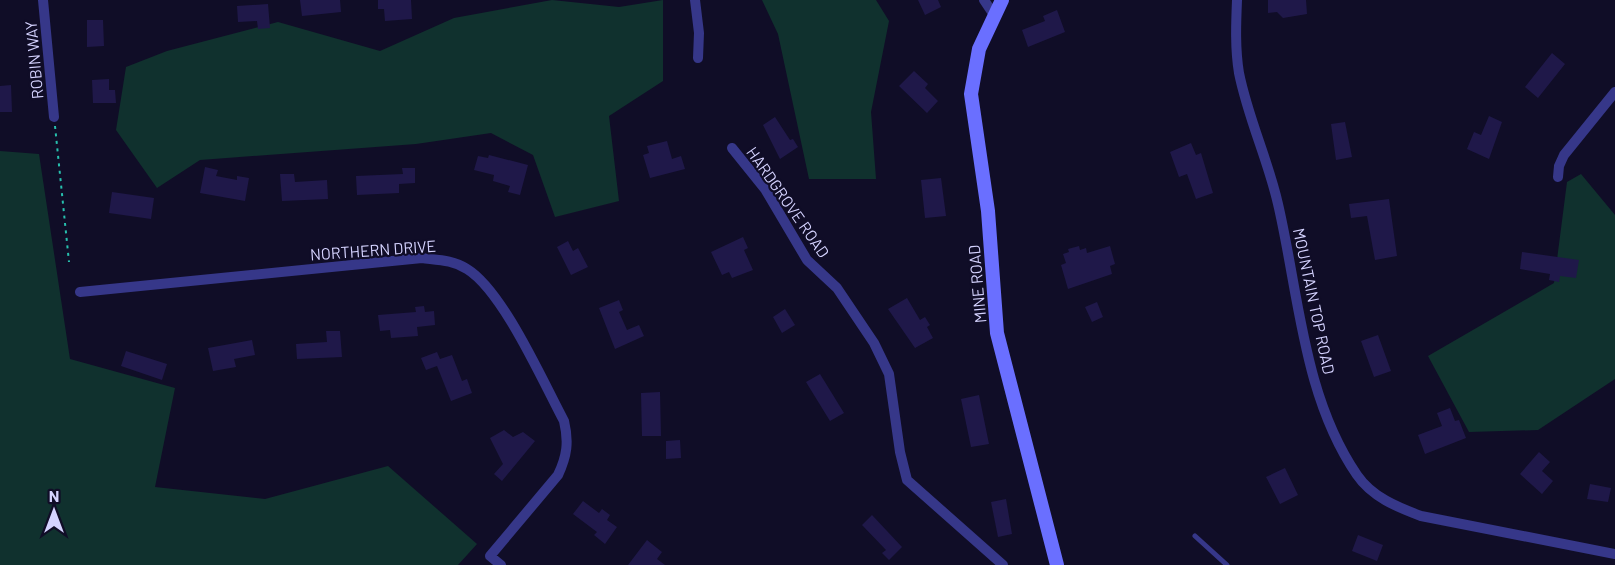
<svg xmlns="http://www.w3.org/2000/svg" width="1615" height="565" viewBox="0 0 1615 565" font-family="Barlow,sans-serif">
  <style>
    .green { fill: #10312e }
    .building { fill: #1f1849 }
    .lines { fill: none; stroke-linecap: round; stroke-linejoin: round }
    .path { stroke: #27bfad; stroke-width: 2; stroke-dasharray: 3 4.5; stroke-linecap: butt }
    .lane { stroke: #363789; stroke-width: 5 }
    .street { stroke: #363789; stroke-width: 10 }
    .secondary { stroke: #6a6fff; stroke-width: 14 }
    .labels { text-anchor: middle; stroke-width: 4.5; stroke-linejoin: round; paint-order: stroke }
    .street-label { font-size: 16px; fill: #d5d3ff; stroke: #100d27 }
  </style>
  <rect width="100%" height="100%" fill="#100d27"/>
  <path class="green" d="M552,0L619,7L663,0V81L609,116L619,201L555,217L533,155L491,133L416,144L200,160L157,188L116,130L126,67L167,51L278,22L380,51L454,18Z
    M762,0H876L889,21L871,112L876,179H809L778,34Z
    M0,151L39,154L70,359L175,388L155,487L265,499L388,466L477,544L458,565H0Z
    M1581,174L1615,215V379L1538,430L1469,432L1428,356L1554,283L1567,182Z"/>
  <path class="building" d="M300,0H340L341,12L302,16Z
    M378,0H411L412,19L385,21L384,9H378Z
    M918,0H938L941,7L925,15Z
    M1268,0H1306L1307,14L1283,18L1277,12L1268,13Z
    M268,4L270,28L258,29L257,21L238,22L237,6Z
    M1057,10L1065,32L1028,47L1022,30L1045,21L1043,16Z
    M87,20H103L104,46L87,47Z
    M1552,53L1565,64L1538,98L1525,87Z
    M914,71L928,84L925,88L938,101L927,113L899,86Z
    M109,79V90H115L116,103H93L92,80Z
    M11,85L12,112H0V86Z
    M1489,116L1502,122L1489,159L1467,149L1474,132L1481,135Z
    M775,117L790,140L793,139L798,147L780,159L763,125Z
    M1345,122L1352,157L1336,160L1331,124Z
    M667,141L672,159L681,156L685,169L650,178L643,155L649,153L647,146Z
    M1191,143L1196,155L1201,153L1213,193L1196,199L1187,174L1179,177L1170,152Z
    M489,155L528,165L520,195L508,192L510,186L493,181L494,175L474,170L478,156L488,158Z
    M205,167L218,170L216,176L237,180V176L249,178L245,201L200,193Z
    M402,168H415V183L399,184V193L357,195L356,176L403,174Z
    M280,174H294L295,182L327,180L328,199L282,201Z
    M941,178L946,216L925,218L921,180Z
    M112,192L154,198L151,219L109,213Z
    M1389,199L1397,256L1375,260L1367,216L1351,218L1349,204Z
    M743,237L748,248L744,250L753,270L732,278L729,272L722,275L711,252Z
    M568,241L573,251L578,248L588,267L571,275L557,247Z
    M1079,246L1080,250L1086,248L1087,253L1110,246L1115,264L1110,266L1112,274L1068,289L1061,265L1066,263L1063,254L1069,252L1068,249Z
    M1522,252L1579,260L1576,278L1560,276L1559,282L1549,280L1550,274L1520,269Z
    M907,298L920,320L925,317L930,325L927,327L933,338L915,348L888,309Z
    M619,300L623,310L619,312L627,330L639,325L644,336L615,349L599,308Z
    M1097,302L1103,317L1092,322L1085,307Z
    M424,306L425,312L434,311L435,325L417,327L418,336L391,338L390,330L380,331L378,315L416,312L415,307Z
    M785,309L795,325L782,333L773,317Z
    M326,331H340L342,357L297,359L296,344L327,342Z
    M1378,335L1391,371L1374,377L1361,341Z
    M252,340L255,355L234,359L236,367L213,371L208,348Z
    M126,351L167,364L162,380L121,366Z
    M437,352L440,359L452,355L462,381L467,379L472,393L451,401L437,366L426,370L421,358Z
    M820,374L844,413L830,421L806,382Z
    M660,392L661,436H642L641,393Z
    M979,395L989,444L971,447L961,399Z
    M1450,408L1455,421L1459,420L1466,438L1425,454L1418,435L1442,426L1437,413Z
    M504,430L513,437L523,432L535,441L502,481L494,474L503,464L490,438Z
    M680,440L681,458L666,459V441Z
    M1539,452L1550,462L1542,471L1553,481L1542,494L1520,474Z
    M1285,468L1298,495L1280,504L1266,477Z
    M1590,484L1611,488L1608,502L1587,499Z
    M1006,499L1012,534L998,537L991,502Z
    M583,501L599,513L602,509L610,515L607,520L617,527L605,544L594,535L597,532L573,514Z
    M872,515L902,547L889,560L882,553L886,550L862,525Z
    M1358,535L1383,545L1377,561L1352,551Z
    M647,540L662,552L657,559L665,565H628Z"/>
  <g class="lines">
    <path class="path" d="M55,126L69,262"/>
    <path class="lane" d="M1195,536L1227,565"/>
    <path class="street" d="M43,0L54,117
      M695,0L699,33L698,58
      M984,0L994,15
      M1237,0C1236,24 1235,49 1239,73C1248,118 1268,160 1278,204C1299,294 1303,396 1357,475C1372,497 1397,507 1421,516L1615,554
      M732,148L765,189L807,260L837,288L874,343L889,374L900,452L907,480L1003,565
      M1558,177L1559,166L1564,155L1615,92
      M80,292L422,258C438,260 453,260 467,269C503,291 543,382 564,421C569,442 567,456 558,475L490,556L501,565"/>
    <path class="secondary" d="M1002,0L979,49L971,94L988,211L997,333L1057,565"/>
  </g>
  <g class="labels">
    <g class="street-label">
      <text transform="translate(34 60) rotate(-95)" y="6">ROBIN WAY</text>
      <text transform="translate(788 202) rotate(55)" y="6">HARDGROVE ROAD</text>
      <text transform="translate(373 250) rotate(-4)" y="6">NORTHERN DRIVE</text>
      <text transform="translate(977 284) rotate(-95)" y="6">MINE ROAD</text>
      <text transform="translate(1314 301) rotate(78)" y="6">MOUNTAIN TOP ROAD</text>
    </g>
  </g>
  <g transform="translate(54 511)" stroke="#100d27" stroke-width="4.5" paint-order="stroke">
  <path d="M0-4.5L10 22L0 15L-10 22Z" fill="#d5d3ff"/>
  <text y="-9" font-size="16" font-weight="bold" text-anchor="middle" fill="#d5d3ff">N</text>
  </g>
</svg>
